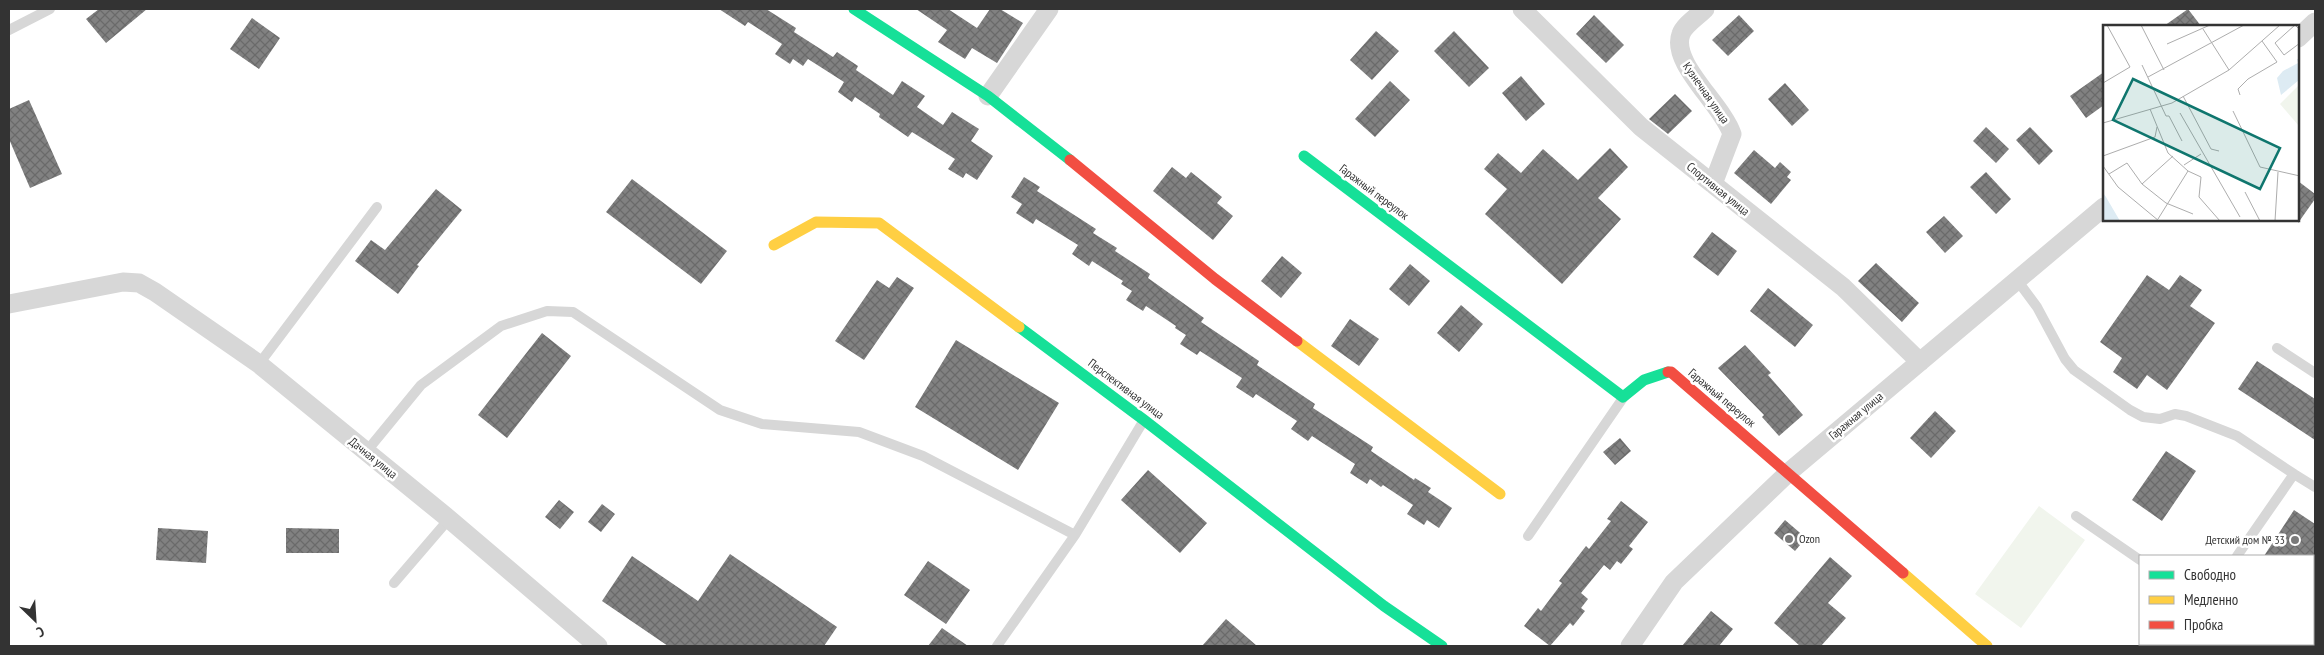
<svg xmlns="http://www.w3.org/2000/svg" width="2324" height="655" viewBox="0 0 2324 655" font-family="'PT Sans Narrow',sans-serif">
  <style>
    .green { fill: #f1f5ed }
    .building { fill: url(#building-cross-hatch) }
    .lines { fill: none; stroke-linecap: round; stroke-linejoin: round }
    .lane { stroke: #d7d7d7; stroke-width: 10 }
    .street { stroke: #d7d7d7; stroke-width: 19 }
    .fast { stroke: #16e098; stroke-width: 11 }
    .slow { stroke: #ffcf43; stroke-width: 11 }
    .jam { stroke: #f24e42; stroke-width: 11 }
    .poi-dot { fill: #7a7a7a; stroke: #fff; stroke-width: 2 }
    .labels { text-anchor: middle; stroke-width: 5; stroke-linejoin: round; paint-order: stroke }
    .street-label { font-size: 12px; fill: #333; stroke: #fff }
    .poi-label { font-size: 12px; fill: #333; stroke: #fff; text-anchor: start }
    .inset-road { fill: none; stroke: #adadad; stroke-width: 1 }
    .view { fill: #0f766e; fill-opacity: 0.15; stroke: #0f766e; stroke-width: 2.5 }
    .inset-edge { fill: none; stroke: #333; stroke-width: 2.5 }
  </style>
  <defs>
    <pattern id="building-cross-hatch" width="8" height="8" patternUnits="userSpaceOnUse" patternTransform="scale(1.25)"><rect width="8" height="8" fill="#818181"/><path d="M0 0l8 8M0 8l8-8" fill="none" stroke="#6a6a6a"/></pattern>
  </defs>
  <rect width="100%" height="100%" fill="#fff"/>
  <path class="green" d="M2039,506L2085,540L2021,628L1975,594Z"/>
  <path class="building" d="M99,9H147L106,43L86,19Z
    M719,9H766L796,28L794,32L833,57L837,52L858,66L856,70L893,95L902,81L925,96L917,107L943,125L952,112L979,129L971,141L993,156L977,180L966,173L963,178L948,169L955,159L912,132L908,137L879,117L880,114L855,97L852,102L838,92L844,82L808,59L803,66L793,59L790,64L775,54L782,44L748,22L745,26Z
    M916,9H948L977,28L990,9H1000L1023,23L997,63L972,48L965,59L938,42L947,30Z
    M2188,9L2201,26H2164Z
    M1594,15L1624,45L1606,63L1576,34Z
    M1739,15L1754,31L1728,56L1712,40Z
    M252,18L280,38L259,69L230,49Z
    M1376,31L1399,51L1372,80L1350,60Z
    M1454,31L1489,68L1469,87L1434,51Z
    M2104,72V105L2086,118L2070,96Z
    M1521,76L1545,104L1526,121L1502,93Z
    M1390,81L1410,100L1375,137L1355,119Z
    M1785,83L1809,110L1792,126L1768,99Z
    M1675,94L1692,111L1668,134L1649,119Z
    M29,100L62,174L30,188L9,139V109Z
    M1986,127L2009,149L1996,163L1973,141Z
    M2030,127L2053,151L2039,165L2016,140Z
    M1610,148L1628,167L1598,198L1621,219L1562,284L1485,214L1507,189L1484,169L1498,153L1521,173L1543,149L1578,180Z
    M1754,150L1775,168L1780,162L1791,172L1787,177L1791,180L1771,204L1734,173Z
    M1172,167L1186,178L1191,172L1222,197L1217,203L1233,216L1213,240L1153,191Z
    M1986,172L2011,199L1996,214L1970,187Z
    M1024,177L1040,187L1037,191L1096,229L1093,233L1117,248L1115,251L1150,274L1148,278L1204,318L1201,322L1259,361L1257,365L1315,404L1313,408L1373,447L1371,451L1414,480L1415,478L1431,488L1428,492L1452,508L1439,528L1427,520L1424,525L1407,514L1413,505L1383,485L1381,487L1370,479L1367,484L1350,473L1355,464L1312,436L1308,441L1291,429L1297,421L1256,394L1253,398L1236,387L1242,378L1200,351L1197,355L1180,344L1186,335L1175,328L1176,326L1146,306L1143,311L1126,300L1132,291L1121,284L1123,281L1092,261L1089,266L1072,254L1078,245L1036,219L1033,224L1016,213L1022,204L1011,197Z
    M632,179L727,251L701,284L606,212Z
    M2298,181L2315,194V199L2298,223Z
    M436,189L462,210L417,265L419,266L398,294L355,261L371,240L385,250Z
    M1944,216L1963,236L1945,253L1926,232Z
    M1712,232L1737,251L1718,276L1693,257Z
    M1282,256L1302,273L1281,298L1261,281Z
    M1876,263L1919,303L1902,322L1858,281Z
    M1410,264L1430,281L1409,306L1389,289Z
    M2147,275L2169,290L2180,275L2202,290L2190,306L2215,323L2167,390L2147,375L2137,389L2113,372L2122,358L2100,342Z
    M897,277L914,288L864,360L835,341L877,280L889,288Z
    M1768,288L1813,325L1795,347L1750,311Z
    M1461,305L1483,324L1459,352L1437,333Z
    M1350,319L1379,339L1359,366L1331,346Z
    M542,333L571,356L507,438L478,415Z
    M956,340L1059,403L1018,470L915,407Z
    M1745,345L1771,373L1768,375L1803,415L1779,436L1762,417L1764,415L1718,368Z
    M2257,361L2315,399V440L2238,389Z
    M1935,411L1956,431L1931,458L1910,438Z
    M1620,438L1631,451L1615,465L1603,452Z
    M2166,451L2196,471L2162,521L2132,500Z
    M1148,470L1207,523L1180,553L1121,500Z
    M559,500L574,512L560,529L545,517Z
    M1621,501L1648,522L1629,546L1633,549L1621,564L1617,561L1610,570L1604,565L1581,593L1588,599L1581,608L1585,611L1573,626L1570,623L1550,646L1524,626L1538,608L1541,611L1562,583L1559,581L1586,546L1589,549L1611,521L1607,519Z
    M602,504L615,514L601,532L588,522Z
    M2294,510L2315,524V556H2264Z
    M1785,520L1806,538L1795,551L1774,533Z
    M158,528L208,531L206,563L156,560Z
    M286,528L339,529V553H286Z
    M730,554L837,627L824,646H668L602,601L632,556L698,601Z
    M1830,557L1852,576L1828,603L1846,618L1821,646H1800L1774,623Z
    M928,561L970,590L946,624L904,595Z
    M1711,611L1733,629L1719,646H1682Z
    M1226,619L1257,646H1202Z
    M942,628L968,646H928Z"/>
  <g class="lines">
    <path class="lane" d="M9,30L50,9
      M2017,280L2037,307L2065,359L2074,370L2130,410L2143,417L2160,419L2175,414L2186,416L2237,436L2294,474
      M2277,348L2315,373
      M259,364L377,207
      M366,452L421,385L501,326L547,311L573,312L720,410L762,424L859,432L923,456L1075,535
      M2076,516L2140,560
      M1528,536L1623,398
      M2237,556L2294,474L2315,487
      M394,583L449,519
      M2261,644L2265,646
      M997,646L1075,535L1144,420"/>
    <path class="street" d="M1522,9L1641,127L1843,287L1920,362
      M1705,9C1698,16 1684,25 1681,34C1670,63 1722,104 1732,134L1713,184
      M2298,38L2315,22
      M988,96L1049,9
      M9,304L123,282L139,283L155,292L259,364L449,519L598,646
      M1630,646L1674,582L1789,472L2104,207"/>
    <path class="fast" d="M854,9L988,96L1070,160
      M1304,156L1623,397L1644,380L1668,372
      M1019,327L1144,420L1384,606L1442,646"/>
    <path class="slow" d="M774,245L816,222L879,223L1019,327
      M1297,341L1500,494
      M1903,573L1987,646"/>
    <path class="jam" d="M1070,160L1215,279L1297,341
      M1668,372H1671L1903,573"/>
  </g>
  <g class="poi-dot">
    <circle cx="1789" cy="539" r="5"/>
    <circle cx="2295" cy="540" r="5"/>
  </g>
  <g class="labels">
    <g class="street-label">
      <text transform="translate(1706 93) rotate(55)" y="4">Кузнечная улица</text>
      <text transform="translate(1718 189) rotate(39)" y="4">Спортивная улица</text>
      <text transform="translate(1374 192) rotate(37)" y="4">Гаражный переулок</text>
      <text transform="translate(1126 389) rotate(37)" y="4">Перспективная улица</text>
      <text transform="translate(1722 398) rotate(40)" y="4">Гаражный переулок</text>
      <text transform="translate(1856 416) rotate(-40)" y="4">Гаражная улица</text>
      <text transform="translate(373 458) rotate(39)" y="4">Дачная улица</text>
    </g>
    <g class="poi-label">
      <text x="1799" y="543">Ozon</text>
      <text x="2285" y="544" text-anchor="end">Детский дом № 33</text>
    </g>
  </g>
  <g transform="translate(2103 25)">
    <rect width="196" height="196" fill="#fff"/>
    <path d="M196,60V101L177,79Z" fill="#f1f5ed"/>
    <path d="M194,34H196V55L178,70L174,53L180,46L195,38ZM0,168L3,172L17,196H0Z" fill="#ddebf3"/>
    <path class="inset-road" d="M38,0L61,45M100,4L126,45M197,5L192,0L172,18L181,30L197,18M64,19L107,0M39,40L63,91H66L79,116M45,52L141,0M0,58L27,42L4,0M137,70L135,64L145,54L174,37L159,16M80,71L108,124L116,126M47,84L65,128L85,146L98,152L96,172L117,196M130,86L157,142L197,151M77,88L137,192M0,98L69,78L126,45L177,0M0,131L52,112L54,102M81,140L98,129M0,141L15,162L56,196M6,149L24,138L39,159L63,178L90,189M39,159L70,131M142,167L157,196M55,194L85,146M172,196L175,147"/>
    <path class="view" d="M30,54L177,123L157,164L10,95Z"/>
    <rect width="196" height="196" class="inset-edge"/>
  </g>
  <rect width="2324" height="655" fill="none" stroke="#333333" stroke-width="20"/>
  <rect x="2139" y="555" width="175" height="90" fill="#ffffff" stroke="#adadad"/>
  <rect x="2149" y="571" width="25" height="8" fill="#16e098" stroke="#adadad"/>
  <text x="2184" y="580" font-size="15" fill="#333333">Свободно</text>
  <rect x="2149" y="596" width="25" height="8" fill="#ffcf43" stroke="#adadad"/>
  <text x="2184" y="605" font-size="15" fill="#333333">Медленно</text>
  <rect x="2149" y="621" width="25" height="8" fill="#f24e42" stroke="#adadad"/>
  <text x="2184" y="630" font-size="15" fill="#333333">Пробка</text>
  <g transform="translate(35 620) rotate(155)" stroke="#ffffff" stroke-width="4" paint-order="stroke">
  <path d="M0-4L9 19L0 12L-9 19Z" fill="#333333"/>
  <text y="-8" font-size="14" font-weight="bold" text-anchor="middle" fill="#333333">С</text>
  </g>
</svg>
